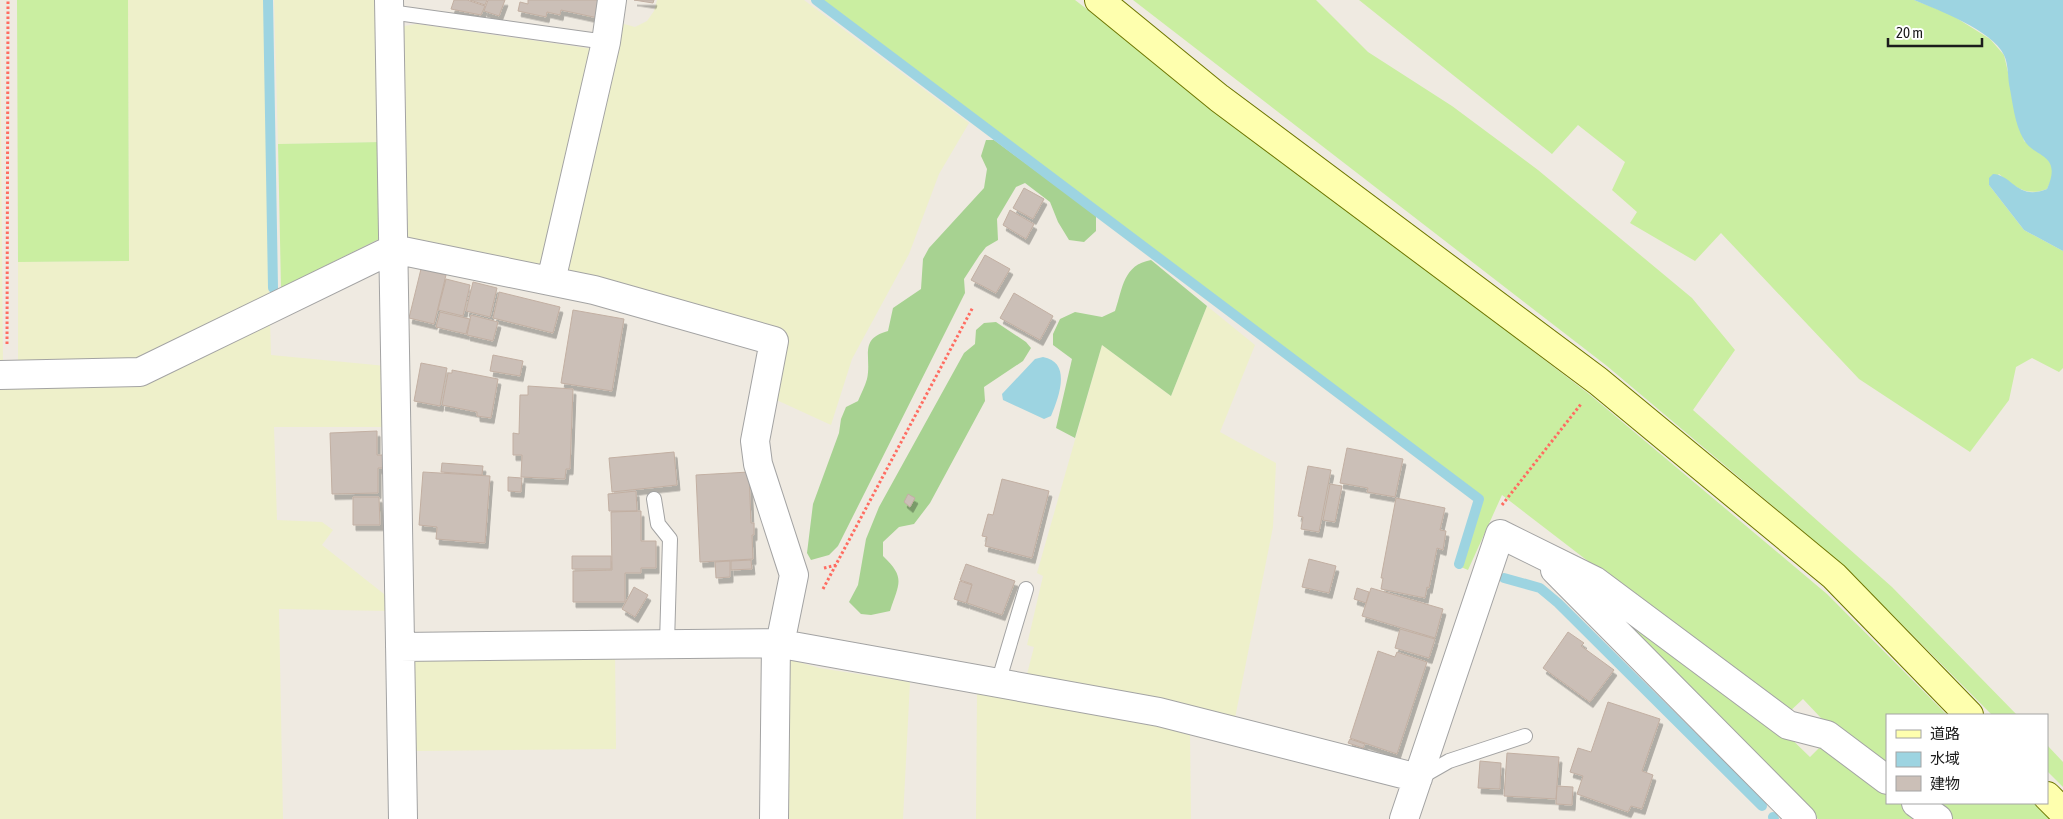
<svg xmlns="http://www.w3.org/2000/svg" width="2063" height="819" viewBox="0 0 2063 819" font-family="'Asap Condensed','Noto Sans JP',sans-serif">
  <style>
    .farmland { fill: #eef0ca }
    .grass { fill: #caeea1 }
    .forest { fill: #a7d291 }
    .water { fill: #9dd4e1 }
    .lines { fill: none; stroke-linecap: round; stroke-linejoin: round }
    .stream { stroke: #9dd4e1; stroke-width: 10 }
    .building { fill: #cbbfb7; stroke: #c2afa2; filter: url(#shadow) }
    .lane-casing { stroke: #a3a3a3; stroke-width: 16 }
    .street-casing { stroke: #a3a3a3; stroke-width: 30 }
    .secondary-casing { stroke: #6e7600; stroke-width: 30 }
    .path { stroke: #ff6c61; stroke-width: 3; stroke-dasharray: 2.5 2.5; stroke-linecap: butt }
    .lane { stroke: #fff; stroke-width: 14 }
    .street { stroke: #fff; stroke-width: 28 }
    .secondary { stroke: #feffae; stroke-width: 28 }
  </style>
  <defs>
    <filter id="shadow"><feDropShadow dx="3" dy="5.5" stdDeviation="0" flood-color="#0004"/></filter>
  </defs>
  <rect width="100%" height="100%" fill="#efeae1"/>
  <path class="farmland" d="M0,0L3,364H0Z
    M128,0H264L269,294L136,360L18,361V262L129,261Z
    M274,0H379L382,142L278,144Z
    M657,0H804L969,123L939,174L909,254L852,359L831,425L770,397L785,336L561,270L617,22L635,27L647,21L654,11Z
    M417,24L594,49L541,266L415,243L408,236L404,26Z
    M1207,306L1255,345L1220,432L1276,463L1273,527L1235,718L1026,678L1034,647L1027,645L1043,576L1037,573L1102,345L1171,396Z
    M270,320L271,355L386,366L388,427H274L277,520L322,522L333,530L322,545L389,598V611L279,609L283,819H0V387L137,386Z
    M615,650L616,749L416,751L414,658Z
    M782,657L819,668L910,682L903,819H780Z
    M977,691L1190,733L1191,819H976Z"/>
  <path class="grass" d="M17,0H128L129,261L18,262Z
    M823,0H1075L1589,394L1827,594L1947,715H1887V772L1839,737L1803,699L1787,714L1502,495L1468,570L1461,567L1482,499Z
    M1133,0H1316L1368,52L1452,106L1538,170L1692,298L1735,350L1693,410L1892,587L2017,715H1992L1843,565L1607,366Z
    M1359,0H1914L1950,14L1990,39L2004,55L2024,141C2044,155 2062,162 2047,189C2027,197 2014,187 1999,174L1989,185L2024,230L2063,251V368L2059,372L2032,358L2016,367L2009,400L1970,452L1859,379L1721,233L1695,261L1630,223L1637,212L1612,190L1625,162L1578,125L1552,154Z
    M382,142L384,233L379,239L281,288L278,144Z
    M1590,591L1781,729L1810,757L1823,744L1887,792V803H1900L1922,819H1818Z
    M2047,745L2063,762V787L2047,771Z
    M1928,803H2034L2051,819H1950Z"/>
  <path class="forest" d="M986,140H994L1096,215V231L1084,242L1069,240L1058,222L1050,202L1025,183L1016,187L997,219L998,240L986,247L979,256L964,279L965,293L838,546L829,555L811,560L807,553L813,504L839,433L841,419L846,407L858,401C861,394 865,386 867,379C872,357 858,339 888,331L893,308L921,289L923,259L929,248L984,188L987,169L981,156Z
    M1151,260L1207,306L1171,396L1102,345L1075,438L1056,428L1072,359L1053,345V334L1060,319L1075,312L1102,317L1115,311C1123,288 1123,265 1151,260Z
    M996,322L1026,342L1031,348L1023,361L984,387L985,401L930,503L914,524L899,527L883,542V556C906,578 899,583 890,611L871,615L861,614L849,602L858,585L866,539L879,507L964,353L975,344L976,330L984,323Z"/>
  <path class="water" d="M1914,0H2063V251L2024,230L1989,185V178L1993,174C2013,175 2017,201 2047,189C2063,153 2034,158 2024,140C2014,123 2013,103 2009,84C2008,76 2008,63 2004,55C1992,30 1938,10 1914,0Z
    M1043,357C1072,362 1059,397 1051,416L1044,419L1003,400L1002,394L1035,359Z"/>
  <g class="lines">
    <path class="stream" d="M268,0L273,288
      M816,0L1479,499L1459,564
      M1504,578L1540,588L1558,603L1762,806
      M1773,817L1774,819"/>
  </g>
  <path class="building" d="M454,0H467L485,6L481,15L451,9Z
    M470,0H487L485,5Z
    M488,0H505L499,16L484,11Z
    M528,0H601L598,18L561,10L560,15L547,12L546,17L518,11L520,2L528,4Z
    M634,0H654L653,3Z
    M1024,188L1044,199L1033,219L1013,208Z
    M1010,210L1034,224L1026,239L1003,225Z
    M985,255L1010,269L996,293L971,280Z
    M421,269L446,275L434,324L409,318Z
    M446,279L470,285L463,316L438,310Z
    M473,282L497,288L490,317L466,311Z
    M499,292L560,307L553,333L493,318Z
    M1014,293L1053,316L1040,340L1000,318Z
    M573,310L624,319L612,391L561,383Z
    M440,312L470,319L466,334L436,327Z
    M471,315L498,322L493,341L467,335Z
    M493,355L523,361L520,376L490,371Z
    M421,363L447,368L440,406L414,401Z
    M452,370L498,379L491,418L477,416V412L442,405L448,373H452Z
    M528,386L573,389L570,469H566L565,479L521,477L522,455H513V433L519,434L520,395H528Z
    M377,431V455H383V468H378V493L332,494L330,433Z
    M1347,448L1403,459L1395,497L1367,492L1368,488L1340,483Z
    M674,452L677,485L612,492L609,458Z
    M442,463L483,466L482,475L441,472Z
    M1308,466L1331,470L1319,532L1301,529L1303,517L1298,516Z
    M423,472L490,476L485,543L436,539L437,527L419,525Z
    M749,472L751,523H754V535H752L753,559L700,562L696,475Z
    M508,477L522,478L521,492L508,491Z
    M1002,479L1049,491L1032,558L985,546L987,537L982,536L988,514L993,515Z
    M1330,484L1342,486L1335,522L1323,520Z
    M636,491L637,511H609L608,494Z
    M908,494L915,498L910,507L904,502Z
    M353,497H379L380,525H353Z
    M1396,498L1445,508L1440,530L1446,531L1443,550L1437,548L1429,588L1427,587L1425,598L1381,589L1383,578H1381Z
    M641,511V541H656V568H641V573H625V602H573V571L612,570L611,512Z
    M572,556H611V569H572Z
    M1309,559L1336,566L1329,593L1302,587Z
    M751,560L752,569L731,570V561Z
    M730,561V577L716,578L715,562Z
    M966,564L1015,581L1002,615L967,603L972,584L960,580Z
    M960,581L972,585L966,603L954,599Z
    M634,587L648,595L635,617L622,609Z
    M1357,588L1369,592L1366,603L1354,599Z
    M1371,588L1443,609L1435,638L1362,616Z
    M1400,629L1435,639L1429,658L1395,648Z
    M1568,632L1584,643L1581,646L1614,670L1590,702L1543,668Z
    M1378,651L1395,657L1397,652L1427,662L1397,754L1350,738Z
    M1608,702L1660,719L1642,771L1653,775L1642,809L1631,806L1628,812L1577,794L1583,776L1570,772L1578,748L1591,752Z
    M1350,739L1365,744L1363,748L1348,743Z
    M1507,753L1559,757L1556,799L1504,796Z
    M1480,761L1501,763L1500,789L1478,788Z
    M1557,786L1573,787L1572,805L1556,804Z"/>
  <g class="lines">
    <defs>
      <path id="lane" d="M390,12L606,42
        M654,499L658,524L670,539L667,643
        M998,683L1026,589
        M1421,777L1449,761L1525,736"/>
      <path id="street" d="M389,0L403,819
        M551,281L606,42L612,0
        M0,375L140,372L393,249L594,290L774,341L755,441L758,464L794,575L780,644
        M1555,570L1802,819
        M400,647L776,643L1159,712L1418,778
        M1916,803L1938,819
        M774,819L776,643
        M1404,819L1500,534L1595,581L1788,725L1827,735L1887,780"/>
      <path id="secondary" d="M1099,0L1219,98L1598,381L1834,576L1969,715
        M2047,796L2063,812"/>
    </defs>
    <use href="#lane" class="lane-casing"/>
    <use href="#street" class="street-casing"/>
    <use href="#secondary" class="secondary-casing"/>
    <path class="path" d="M7,344L8,0
      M1502,505L1581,404
      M824,568L837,565
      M823,589L973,307"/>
    <use href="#lane" class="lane"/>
    <use href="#street" class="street"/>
    <use href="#secondary" class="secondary"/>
  </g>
  <rect x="1886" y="714" width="162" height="90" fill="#ffffff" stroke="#a4a4a4"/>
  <rect x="1896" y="730" width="25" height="8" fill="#feffae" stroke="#a4a4a4"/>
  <text x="1930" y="739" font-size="15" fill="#1c1c1c">道路</text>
  <rect x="1896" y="752" width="25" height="15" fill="#9dd4e1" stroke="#a4a4a4"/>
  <text x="1930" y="764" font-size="15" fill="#1c1c1c">水域</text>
  <rect x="1896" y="776" width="25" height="15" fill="#cbbfb7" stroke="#a4a4a4"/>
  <text x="1930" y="789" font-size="15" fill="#1c1c1c">建物</text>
  <path d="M1888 38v8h94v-8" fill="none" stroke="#1c1c1c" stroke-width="2.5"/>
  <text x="1896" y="38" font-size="15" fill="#1c1c1c" stroke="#ffffff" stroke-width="4" paint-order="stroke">20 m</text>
</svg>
